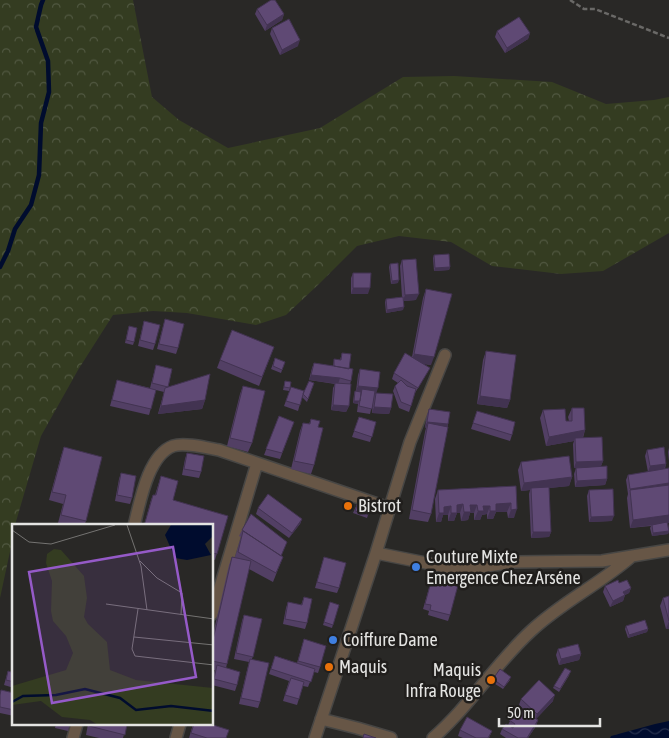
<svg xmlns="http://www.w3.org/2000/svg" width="669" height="738" viewBox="0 0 669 738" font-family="'Asap Condensed',sans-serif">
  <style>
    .forest { fill: url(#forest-crowns) }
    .water { fill: url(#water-waves) }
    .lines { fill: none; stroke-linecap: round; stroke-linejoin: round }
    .stream { stroke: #000c2e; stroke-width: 4.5 }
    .street-casing { stroke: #474644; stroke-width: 14 }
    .path { stroke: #6a6967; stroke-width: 2.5; stroke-dasharray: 5 2.5; stroke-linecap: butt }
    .street { stroke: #675646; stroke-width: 11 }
    .wall { fill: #523f64 }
    .shaded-wall { fill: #423351 }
    .building { fill: #5f4974; stroke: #423351 }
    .food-dot { fill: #e8710a; stroke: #201e1c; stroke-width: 2 }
    .shop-dot { fill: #3f7fe0; stroke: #201e1c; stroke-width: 2 }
    .labels { text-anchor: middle; stroke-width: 5; stroke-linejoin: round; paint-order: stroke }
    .poi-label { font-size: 18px; fill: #e4e4e2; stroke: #201e1c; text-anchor: start }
    .inset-river { fill: none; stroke: #000c2e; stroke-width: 2.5 }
    .inset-road { fill: none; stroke: #747371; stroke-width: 1 }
    .view { fill: #955ac8; fill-opacity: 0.15; stroke: #955ac8; stroke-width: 2.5 }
    .inset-edge { fill: none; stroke: #e4e4e2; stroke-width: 2.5 }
  </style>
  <defs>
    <pattern id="forest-crowns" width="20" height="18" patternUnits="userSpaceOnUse" patternTransform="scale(1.25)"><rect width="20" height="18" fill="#343c21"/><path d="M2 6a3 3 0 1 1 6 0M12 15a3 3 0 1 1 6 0" fill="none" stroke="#515841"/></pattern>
    <pattern id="water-waves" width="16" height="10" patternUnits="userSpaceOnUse" patternTransform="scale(1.25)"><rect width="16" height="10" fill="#000c2e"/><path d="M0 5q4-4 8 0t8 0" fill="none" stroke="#252f4c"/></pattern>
  </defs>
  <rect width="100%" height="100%" fill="#292826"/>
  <path class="forest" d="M0,0H133L152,97L179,120L228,148L320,128L403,77L454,76L552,82L606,104L654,100L669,97V233L603,271L561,274L492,266L451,242L399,236L357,246L320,283L286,315L256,325L187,313L153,311L113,315L78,370L41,436L15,525L14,526V533L0,598Z"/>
  <path class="water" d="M669,721V738H610L611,736L655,724Z"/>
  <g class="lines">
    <path class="stream" d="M0,267L8,251L15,229L31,205L39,175L41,123L49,92L48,61L36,27L41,5L43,0"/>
    <defs>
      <path id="street" d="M134,526C140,502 148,455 173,446C184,442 208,448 219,450L389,508
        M376,553L446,567L463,568L481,567L515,562L602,561L669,550
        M212,614L257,463
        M321,719L357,728L391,738
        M73,738L77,724
        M176,738L180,724
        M315,738L376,553L410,442L445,355
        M433,738C469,707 495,664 531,631C562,602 600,584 632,556"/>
    </defs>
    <use href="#street" class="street-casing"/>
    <path class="path" d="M570,0L584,9H595L669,38"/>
    <use href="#street" class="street"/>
  </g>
  <path class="wall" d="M257,9L284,14L282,20L265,31L255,14Z
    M272,28L298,46L280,55L270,34Z
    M497,31L530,33L528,39L505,53L495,37Z
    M434,255L450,267L449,270L434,271L433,258Z
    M402,260L416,300L404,301L403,310L386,313L385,302L386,299L402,297L400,266Z
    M390,264L398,283L391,284L389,267Z
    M353,273L368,294H351V278Z
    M426,289L431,365L424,364L430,368L415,393L409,412L399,408L393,391L395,386L398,383L392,379L394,373L412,357L423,298Z
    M165,319L178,348L176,354L157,349Z
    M144,321L155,344L153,350L138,346Z
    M128,329L134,342L133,345L125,343Z
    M274,347L259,386L217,368L220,360Z
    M486,351L510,400L507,408L477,404L483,360Z
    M342,353L349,369L351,381L350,384L349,406L346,412L331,410L333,388L335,384L309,380L312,368L314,363L333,366L334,359L340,360Z
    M275,358L285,362L281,373L271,369Z
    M156,365L172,369L168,388L205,400L202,409L158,414L164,392L156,390L149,415L110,406L117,380L150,388Z
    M360,369L376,393L391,408L389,414L372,413L373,401L370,414L357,412L358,404L353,403L354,394L355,391H356L358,375Z
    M285,381L290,388L289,391L283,390Z
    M314,383L307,402L302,397L298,411L284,406L291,387L304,391Z
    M243,386L252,443L248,452L227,446L240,394Z
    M572,408L585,430L583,438L603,461L601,466L574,468L573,444L574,441L546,446L540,418L543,410L566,421H569L568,417Z
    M429,409L448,424L431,514L428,522L409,519L425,432L426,428L425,427L427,415Z
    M477,411L512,435L510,441L471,429Z
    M279,416L294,422L280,459L264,455Z
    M359,417L376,422L370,442L352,437Z
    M311,419L318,427L314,465L311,474L291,469L300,431L303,423L309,424Z
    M64,447L86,521L84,526H67L58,523L63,504L49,500L61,456Z
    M669,448V461L668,452Z
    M647,450L666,464L665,469L668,523L669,531L668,534L652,536L650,528L651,526L630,528L627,498L628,494L626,480L628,475L648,472L645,456Z
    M187,453L201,472L199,478L182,475L185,459Z
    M521,462L572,477L569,486L549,488L551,532L549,537L531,538L529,494L530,490L521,491L518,470Z
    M576,468L607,479L605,485L575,487L574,474Z
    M121,473L132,498L130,504L115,501L119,479Z
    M161,476L178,481L173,500L228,516L215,560L212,559V526H144L151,500L153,495H155Z
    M516,486L514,518H508L507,512H496L493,519H487V514L482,515L480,520H474V513H470L468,520L461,521L460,513H457L454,521H448V515H443L441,522H436L435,499L438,490Z
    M589,490L612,521L589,522L587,496Z
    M358,502L371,507L367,518L353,513Z
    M258,508L302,519L300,524L289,538L256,514Z
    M242,530L283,557L273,582L249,569L226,668L237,685L235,691L212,685V681L215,670H212V639L229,565L232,557H235L241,537L239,536Z
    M324,557L339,588L337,593L315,588Z
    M432,578L450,615L448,621L428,615L429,611L423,609Z
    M619,583L631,588L629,593L625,595L623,601L610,607L603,592L605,586Z
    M669,596V629H666L660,606L663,598Z
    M304,597L307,623L305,629L283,624L286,608L288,602L301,605Z
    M330,602L339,605L332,628L323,625Z
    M244,615L262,619L252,659L260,702L258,708L239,704L249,662L234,659L242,621Z
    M626,626L648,629L647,632L628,638L625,629Z
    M304,639L320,667L318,673L314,672L308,687L303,686L297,705L283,701L289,681L269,674L275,656L297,663Z
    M558,649L581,654L579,660L559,665L556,655Z
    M8,671L14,673V688L4,685Z
    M570,674L559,692L553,688L554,686Z
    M493,679L510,680L503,689L492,682Z
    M1,690L14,693V716L0,713V693Z
    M521,699L553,701L536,719L538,720L536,726L528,738H506L500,734L502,729L508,725L514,713L531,716L519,705Z
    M56,724H70L68,731L55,728Z
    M88,724H127L123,738H99L86,735Z
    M193,724L226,738H189Z
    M460,730L492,731L489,738H463L458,736Z"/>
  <path class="shaded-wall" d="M284,14L282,20L265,31L267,25Z
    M530,33L528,39L505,53L507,48Z
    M300,40L298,46L280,55L282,50Z
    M450,267L449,270L434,271L435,268Z
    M399,280L398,283L391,284L392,281Z
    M353,288H370L368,294H351Z
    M419,294L416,300L403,301L405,295Z
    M404,307L403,310L386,313L387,310Z
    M414,354L434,357L431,365L411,362Z
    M311,375L340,378L338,384L309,380Z
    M358,386L378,388L376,394L361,392L362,389L361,392L356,391Z
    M480,396L510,400L507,408L477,404Z
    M205,400L202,409L158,414L161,406Z
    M354,401H359L358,404L353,403Z
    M333,405L349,406L346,412L331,410Z
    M374,407L391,408L389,414L372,413Z
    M427,422L448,424L446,430L428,423L426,428L425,427Z
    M585,430L582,439L575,438L574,441L546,446L549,437Z
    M603,461L601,466L574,468L576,462Z
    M666,464L664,469L648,472L650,466Z
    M572,477L569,486L531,490V488L530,490L521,491L524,483Z
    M607,479L605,485L575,487L577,481Z
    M669,483V488L630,490V489Z
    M511,503L507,512H496L493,519H487L490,511L496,504Z
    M463,504L460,513H457L454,521H448L451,513L457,505Z
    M470,505H477L474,513H470L468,520L461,521L464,512Z
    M451,506L448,515H443L441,522H436L439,513L444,507Z
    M483,506H490L487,514L482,515L480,520H474L478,511Z
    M517,509L514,518H508L511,510Z
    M669,515V523L630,528L633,520Z
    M614,516L612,521L589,522L591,517Z
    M302,519L300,524L289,538L292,533Z
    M669,531L668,534L652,536L653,533Z
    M533,532H551L549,537L531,538Z
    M631,588L629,593L625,595L623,601L610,607L613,601L623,592Z
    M669,621V629H666Z
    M648,629L647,632L628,638L629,635Z
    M581,654L579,660L559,665L561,659Z
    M555,695L553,701L535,720L537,714Z
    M538,720L536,726L528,738H527Z"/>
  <path class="building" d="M271,0H275L284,14L267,25L257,9Z
    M519,17L530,33L507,48L497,31Z
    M289,19L300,40L282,50L272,28Z
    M449,254L450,267L435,268L434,255Z
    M416,259L419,294L405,295L402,260Z
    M398,263L399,280L392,281L390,264Z
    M353,273H371L370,288H353Z
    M426,289L452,294L434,357L414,354Z
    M403,297L404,307L387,310L386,299Z
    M165,319L184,324L178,348L159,344Z
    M144,321L160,325L155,344L140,340Z
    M129,326L137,328L134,342L126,340Z
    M232,330L274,347L262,377L220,360Z
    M486,351L516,355L510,400L480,396Z
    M342,353L351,354L349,369L334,366V359L341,360Z
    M405,353L430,368L418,388L394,373Z
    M275,358L285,362L282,370L273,366Z
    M314,363L353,369L351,381L340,378L311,375Z
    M156,365L172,369L168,387L152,383Z
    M360,369L380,372L378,388L358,386Z
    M210,374L205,400L161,406L165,388Z
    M117,380L156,390L151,409L112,400Z
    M401,380L407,386L416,389L411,406L401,402L395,386Z
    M285,381L291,382L290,388L284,387Z
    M309,381L314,383L308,399L303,394Z
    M335,383L351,384L349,406L333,405Z
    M243,386L265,391L252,443L230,438Z
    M291,387L304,391L300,405L286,401Z
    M362,389L375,391L372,409L359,406Z
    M355,391L361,392L360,401H354Z
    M376,393L393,394L391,408L374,407Z
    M572,408H584L585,430L549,437L543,410L565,409L566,421H572Z
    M429,409L450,412L448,424L427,422Z
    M477,411L515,422L512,435L473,423Z
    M279,416L294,422L282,453L266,449Z
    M359,417L376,422L372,437L354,431Z
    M311,419L320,421L318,427L323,428L314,465L294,461L303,423L310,424Z
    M428,423L448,427L431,514L412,510Z
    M602,437L603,461L576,462L575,438Z
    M64,447L102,457L86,521L61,515L66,495L52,492Z
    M664,447L666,464L650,466L647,450Z
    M187,453L204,456L201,472L184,469Z
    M569,456L572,477L524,483L521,462Z
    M607,466V479L577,481L576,468Z
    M669,468V483L630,489L628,475Z
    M121,473L136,476L132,498L117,495Z
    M161,476L178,481L173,500L228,516L217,554L212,553V526H144L153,495H156Z
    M669,485V515L633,520L630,490Z
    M516,486L517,509L511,510V503L496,504V511H490V506H483L484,511H478L477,505H470L471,512H464L463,504L457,505V513H451V506L444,507V513H439L438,490Z
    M549,487L551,532H533L531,488Z
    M613,489L614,516L591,517L589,490Z
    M268,494L302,519L292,533L258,508Z
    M358,502L371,507L368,515L355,511Z
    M251,514L287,542L281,556L242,530Z
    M667,522L669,531L653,533L652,525Z
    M243,531L283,557L276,573L238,552Z
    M232,557L251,561L227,664L212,661V644Z
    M324,557L346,563L339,588L317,582Z
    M432,578L458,585L450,615L430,610L431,605L425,604Z
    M618,580L619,583L627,580L631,588L623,592L625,595L613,601L605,586Z
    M669,596V621L663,598Z
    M304,597L312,599L307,623L285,619L288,602L302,605Z
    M330,602L339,605L333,625L324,622Z
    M244,615L262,619L253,657L236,653Z
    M645,620L648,629L629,635L626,626Z
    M304,639L326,646L320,667L298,661Z
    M578,644L581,654L561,659L558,649Z
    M275,656L315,669L311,682L271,669Z
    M250,659L269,663L260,702L241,698Z
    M217,665L240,672L237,685L214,679Z
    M565,668L571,671L560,689L554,686Z
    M500,669L511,677L504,687L493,679Z
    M8,671L14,673V682L6,680Z
    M291,678L304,682L299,699L285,695Z
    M539,680L555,695L537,714L521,699Z
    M1,690L14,693V710L0,707V695Z
    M517,708L538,720L527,738H518L502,729L506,724L513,728L515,724L509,720L512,715L516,718L518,715L514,713Z
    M467,717L492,731L488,738H476L460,730Z
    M89,724H127L125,735L89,726Z
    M194,724H210L229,730L226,738H207L191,733Z
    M364,734L376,738H363Z"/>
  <g class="food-dot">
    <circle cx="348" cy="506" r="5"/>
    <circle cx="329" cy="667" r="5"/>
    <circle cx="491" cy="680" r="5"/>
  </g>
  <g class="shop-dot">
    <circle cx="416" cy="567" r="5"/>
    <circle cx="333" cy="640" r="5"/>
  </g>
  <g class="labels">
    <g class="poi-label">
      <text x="358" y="512">Bistrot</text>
      <text x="426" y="563">Couture Mixte<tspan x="426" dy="21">Emergence Chez Arséne</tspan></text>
      <text x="343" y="646">Coiffure Dame</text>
      <text x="339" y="673">Maquis</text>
      <text x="481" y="676" text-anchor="end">Maquis<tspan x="481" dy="21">Infra Rouge</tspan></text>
    </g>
  </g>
  <g transform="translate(12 524)">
    <rect width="201" height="201" fill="#292826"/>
    <path d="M42,25L49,26L72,52L75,74L72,93L76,100L95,118L98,146L124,156L201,164V201H86L78,196L50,193L29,177L0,181V162L54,146L61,129L54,112L41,97L39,87L40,57L34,39L35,30Z" fill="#343c21"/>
    <path d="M159,1H201V12L193,20L199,31L175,36L163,34L153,11Z" fill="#000c2e"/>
    <path class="inset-river" d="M0,178L11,172L44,171L73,165L108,174L124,186L159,182L202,187"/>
    <path class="inset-road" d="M115,1L129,42L135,86M0,6L17,18L39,20L103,1M128,37L145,54L170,69L169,91M94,80L202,95M126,85L120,125L123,132L202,141M122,113L202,121"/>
    <path class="view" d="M161,23L184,153L40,179L17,48Z"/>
    <rect width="201" height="201" class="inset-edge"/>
  </g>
  <path d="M499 718v8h101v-8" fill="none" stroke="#e4e4e2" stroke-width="2.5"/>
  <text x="507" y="718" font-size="15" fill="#e4e4e2" stroke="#201e1c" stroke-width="4" paint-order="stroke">50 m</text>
</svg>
